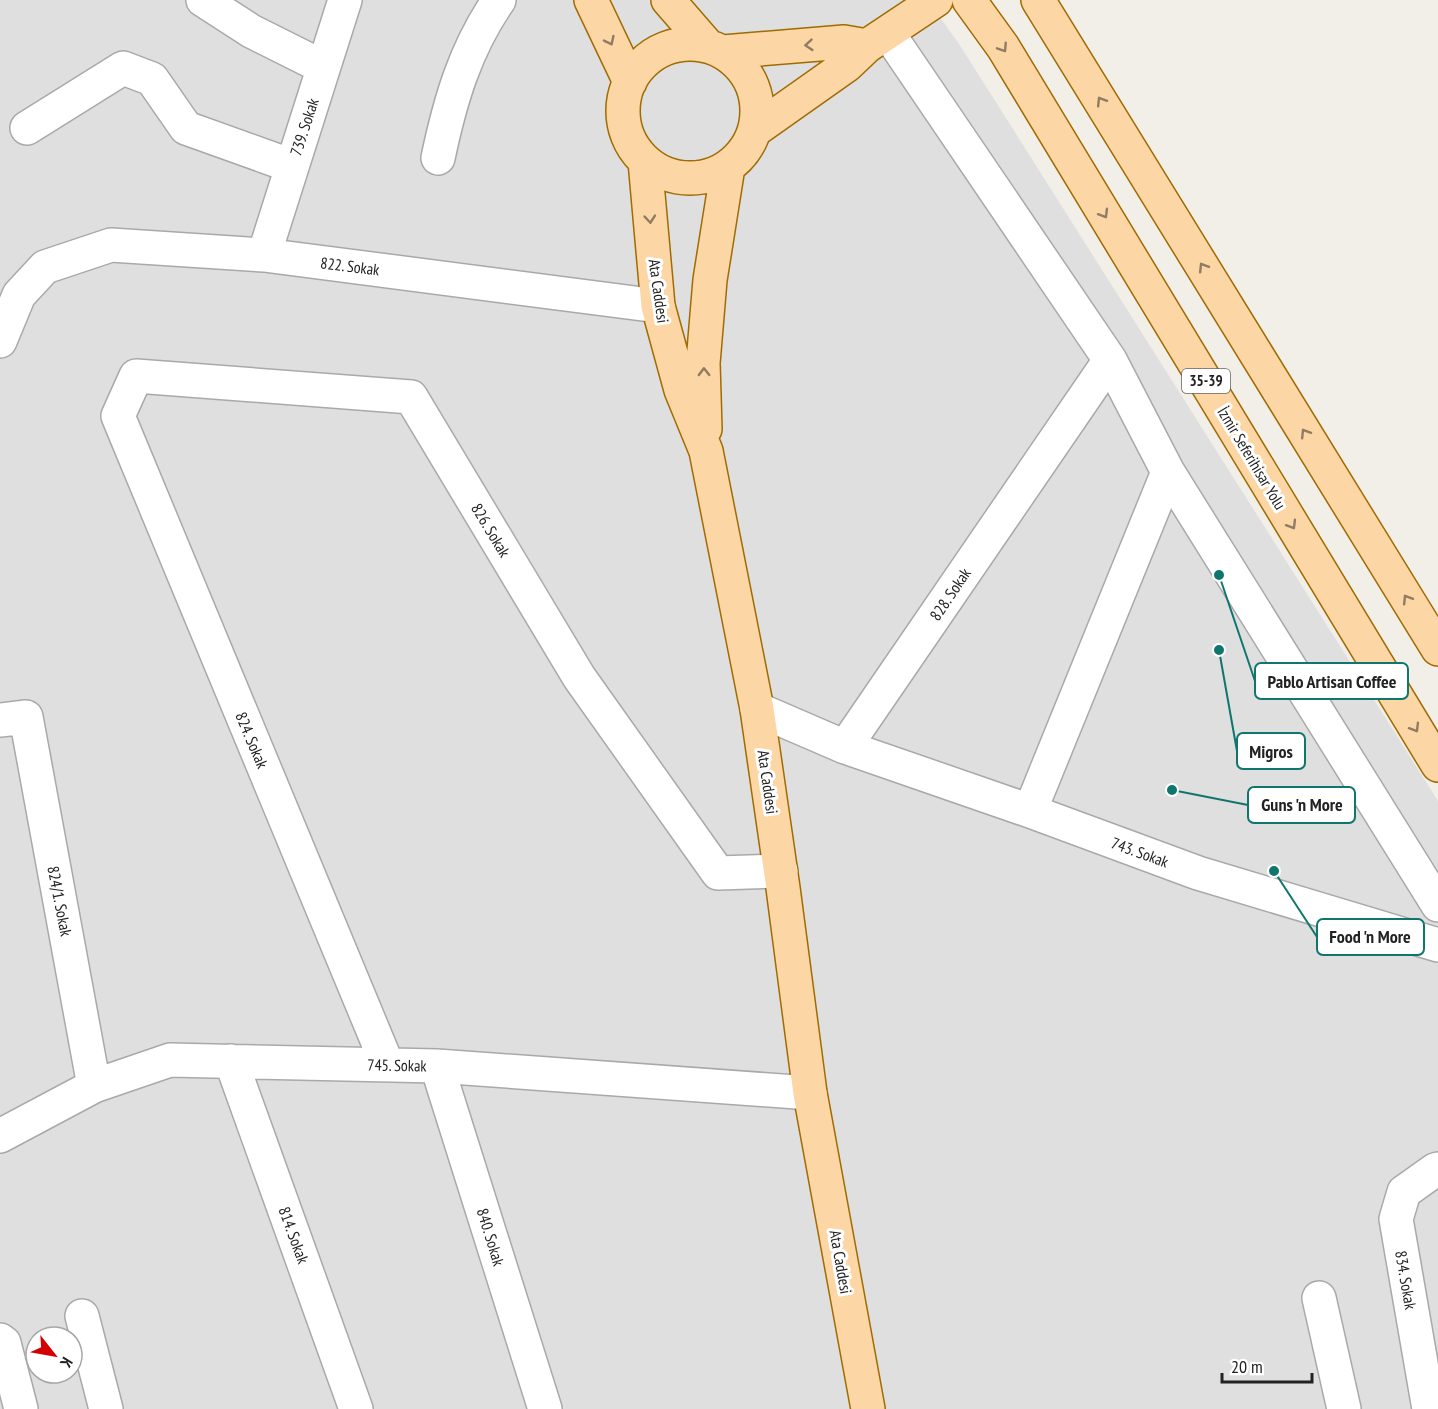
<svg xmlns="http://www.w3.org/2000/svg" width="1438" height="1409" viewBox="0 0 1438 1409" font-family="'PT Sans Narrow',sans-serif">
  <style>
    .residential { fill: #e0dfdf; fill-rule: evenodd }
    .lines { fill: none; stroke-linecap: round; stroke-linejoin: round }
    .minor-casing { stroke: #a9a9a9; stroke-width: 36 }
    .major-casing { stroke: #a06b00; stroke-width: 36 }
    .minor { stroke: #fff; stroke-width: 33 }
    .major { stroke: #fcd6a4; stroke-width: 33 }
    .oneway { stroke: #8f7c63 }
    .labels { text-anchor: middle; stroke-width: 6; stroke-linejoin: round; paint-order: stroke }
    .shield { fill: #fff; stroke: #646464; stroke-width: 1.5 }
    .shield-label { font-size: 15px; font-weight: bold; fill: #222 }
    .street-label { font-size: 16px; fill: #222; stroke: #fff }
    .leader { fill: none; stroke: #0f766e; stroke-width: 2 }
    .callout-dot { fill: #0f766e; stroke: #fff; stroke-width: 2 }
    .callout { fill: #fff; stroke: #0f766e; stroke-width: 2 }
    .callout-label { font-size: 18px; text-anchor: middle; font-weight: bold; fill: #222 }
  </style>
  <rect width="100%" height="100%" fill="#f2efe9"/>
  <path class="residential" d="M0,0H928L961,47L1438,801V1409H0ZM36,1337H72V1373H36Z"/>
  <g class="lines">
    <defs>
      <path id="minor" d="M203,0L251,31L323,67
        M888,33L1110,360L1168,472L1438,905
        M27,128L123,68L152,79L186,128L292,166
        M438,158C450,101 465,49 499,0
        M264,255L345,0
        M0,341L19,295L45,267L111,245L264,255L658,306
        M757,709L845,747L1110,360
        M0,720L26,717L94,1086
        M845,747L1030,811L1198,873L1438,945
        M1030,811L1168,472
        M231,1061L356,1409
        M387,1064L118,416L136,376L411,397L579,677L718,873L781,871
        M437,1066L545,1409
        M0,1136L94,1086L170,1060L437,1066L810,1093
        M1319,1298L1344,1409
        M82,1316L106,1409
        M0,1340L4,1343L21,1409
        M1429,1409L1396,1219L1404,1192L1435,1170L1438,1169"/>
      <path id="major" d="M591,0L630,82
        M668,0L708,46
        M969,0L1003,47L1438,765
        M1038,0L1438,649
        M623 111a67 67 0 1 1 134 0a67 67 0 1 1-134 0Z
        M723,52L844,42L867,46
        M755,130L847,65L867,46L936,0
        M645,161L658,306L681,390L706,451L757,709L783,888L810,1093L868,1409
        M705,429L703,363L710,280L728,167"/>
    </defs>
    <use href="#minor" class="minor-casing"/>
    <use href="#major" class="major-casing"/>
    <use href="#minor" class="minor"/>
    <use href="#major" class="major"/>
  </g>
  <defs><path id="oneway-chevron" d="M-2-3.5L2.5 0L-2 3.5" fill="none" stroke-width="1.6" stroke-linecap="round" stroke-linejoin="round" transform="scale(1.5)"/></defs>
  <g class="oneway">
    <use href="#oneway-chevron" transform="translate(610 41) rotate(64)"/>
    <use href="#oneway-chevron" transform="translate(809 45) rotate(175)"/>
    <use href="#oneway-chevron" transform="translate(1003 48) rotate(57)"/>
    <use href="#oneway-chevron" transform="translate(1101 101) rotate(-122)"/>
    <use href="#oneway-chevron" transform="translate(1104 214) rotate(59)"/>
    <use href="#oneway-chevron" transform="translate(650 219) rotate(85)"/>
    <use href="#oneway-chevron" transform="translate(1203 267) rotate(-122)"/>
    <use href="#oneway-chevron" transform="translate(704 372) rotate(-91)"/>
    <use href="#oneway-chevron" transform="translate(1305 433) rotate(-122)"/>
    <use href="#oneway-chevron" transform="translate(1292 525) rotate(59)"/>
    <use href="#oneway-chevron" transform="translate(1407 599) rotate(-122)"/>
    <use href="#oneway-chevron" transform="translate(1415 728) rotate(59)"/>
  </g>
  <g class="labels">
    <rect class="shield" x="1182" y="369" width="48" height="24" rx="4.5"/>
    <g class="shield-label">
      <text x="1206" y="386">35-39</text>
    </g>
    <g class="street-label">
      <text transform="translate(304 127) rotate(-72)" y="6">739. Sokak</text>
      <text transform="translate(350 266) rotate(7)" y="6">822. Sokak</text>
      <text transform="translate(659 291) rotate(82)" y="6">Ata Caddesi</text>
      <text transform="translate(1252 458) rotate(59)" y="6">İzmir Seferihisar Yolu</text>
      <text transform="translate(491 530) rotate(59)" y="6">826. Sokak</text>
      <text transform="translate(950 594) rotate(-56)" y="6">828. Sokak</text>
      <text transform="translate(252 740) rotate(67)" y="6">824. Sokak</text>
      <text transform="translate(768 782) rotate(82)" y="6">Ata Caddesi</text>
      <text transform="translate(1140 852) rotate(20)" y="6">743. Sokak</text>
      <text transform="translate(60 901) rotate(79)" y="6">824/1. Sokak</text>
      <text transform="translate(397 1065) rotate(1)" y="6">745. Sokak</text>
      <text transform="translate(294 1235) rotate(70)" y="6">814. Sokak</text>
      <text transform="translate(491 1237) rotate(73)" y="6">840. Sokak</text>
      <text transform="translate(841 1262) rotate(80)" y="6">Ata Caddesi</text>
      <text transform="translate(1406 1280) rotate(80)" y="6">834. Sokak</text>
    </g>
  </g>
  <path class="leader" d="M1219 575L1255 681M1219 650L1237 751M1172 790L1248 805M1274 871L1317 937"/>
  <g class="callout-dot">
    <circle cx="1219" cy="575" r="6"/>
    <circle cx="1219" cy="650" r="6"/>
    <circle cx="1172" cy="790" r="6"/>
    <circle cx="1274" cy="871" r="6"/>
  </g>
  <g class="callout">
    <rect x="1255" y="663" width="153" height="36" rx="6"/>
    <rect x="1237" y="733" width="68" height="36" rx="6"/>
    <rect x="1248" y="787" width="107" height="36" rx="6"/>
    <rect x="1317" y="919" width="107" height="36" rx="6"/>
  </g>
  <g class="callout-label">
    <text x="1332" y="688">Pablo Artisan Coffee</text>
    <text x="1271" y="758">Migros</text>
    <text x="1302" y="811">Guns 'n More</text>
    <text x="1370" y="943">Food 'n More</text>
  </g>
  <g transform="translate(54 1355) rotate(121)"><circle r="28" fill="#ffffff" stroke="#a7a7a7" stroke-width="1.5"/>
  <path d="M0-4.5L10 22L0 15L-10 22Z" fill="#d40000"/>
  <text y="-9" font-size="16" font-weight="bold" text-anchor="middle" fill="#222222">K</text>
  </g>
  <path d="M1222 1373v9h90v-9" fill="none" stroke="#222222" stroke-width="3"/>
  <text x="1231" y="1373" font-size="18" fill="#222222" stroke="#ffffff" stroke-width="4.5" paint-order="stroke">20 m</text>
</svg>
